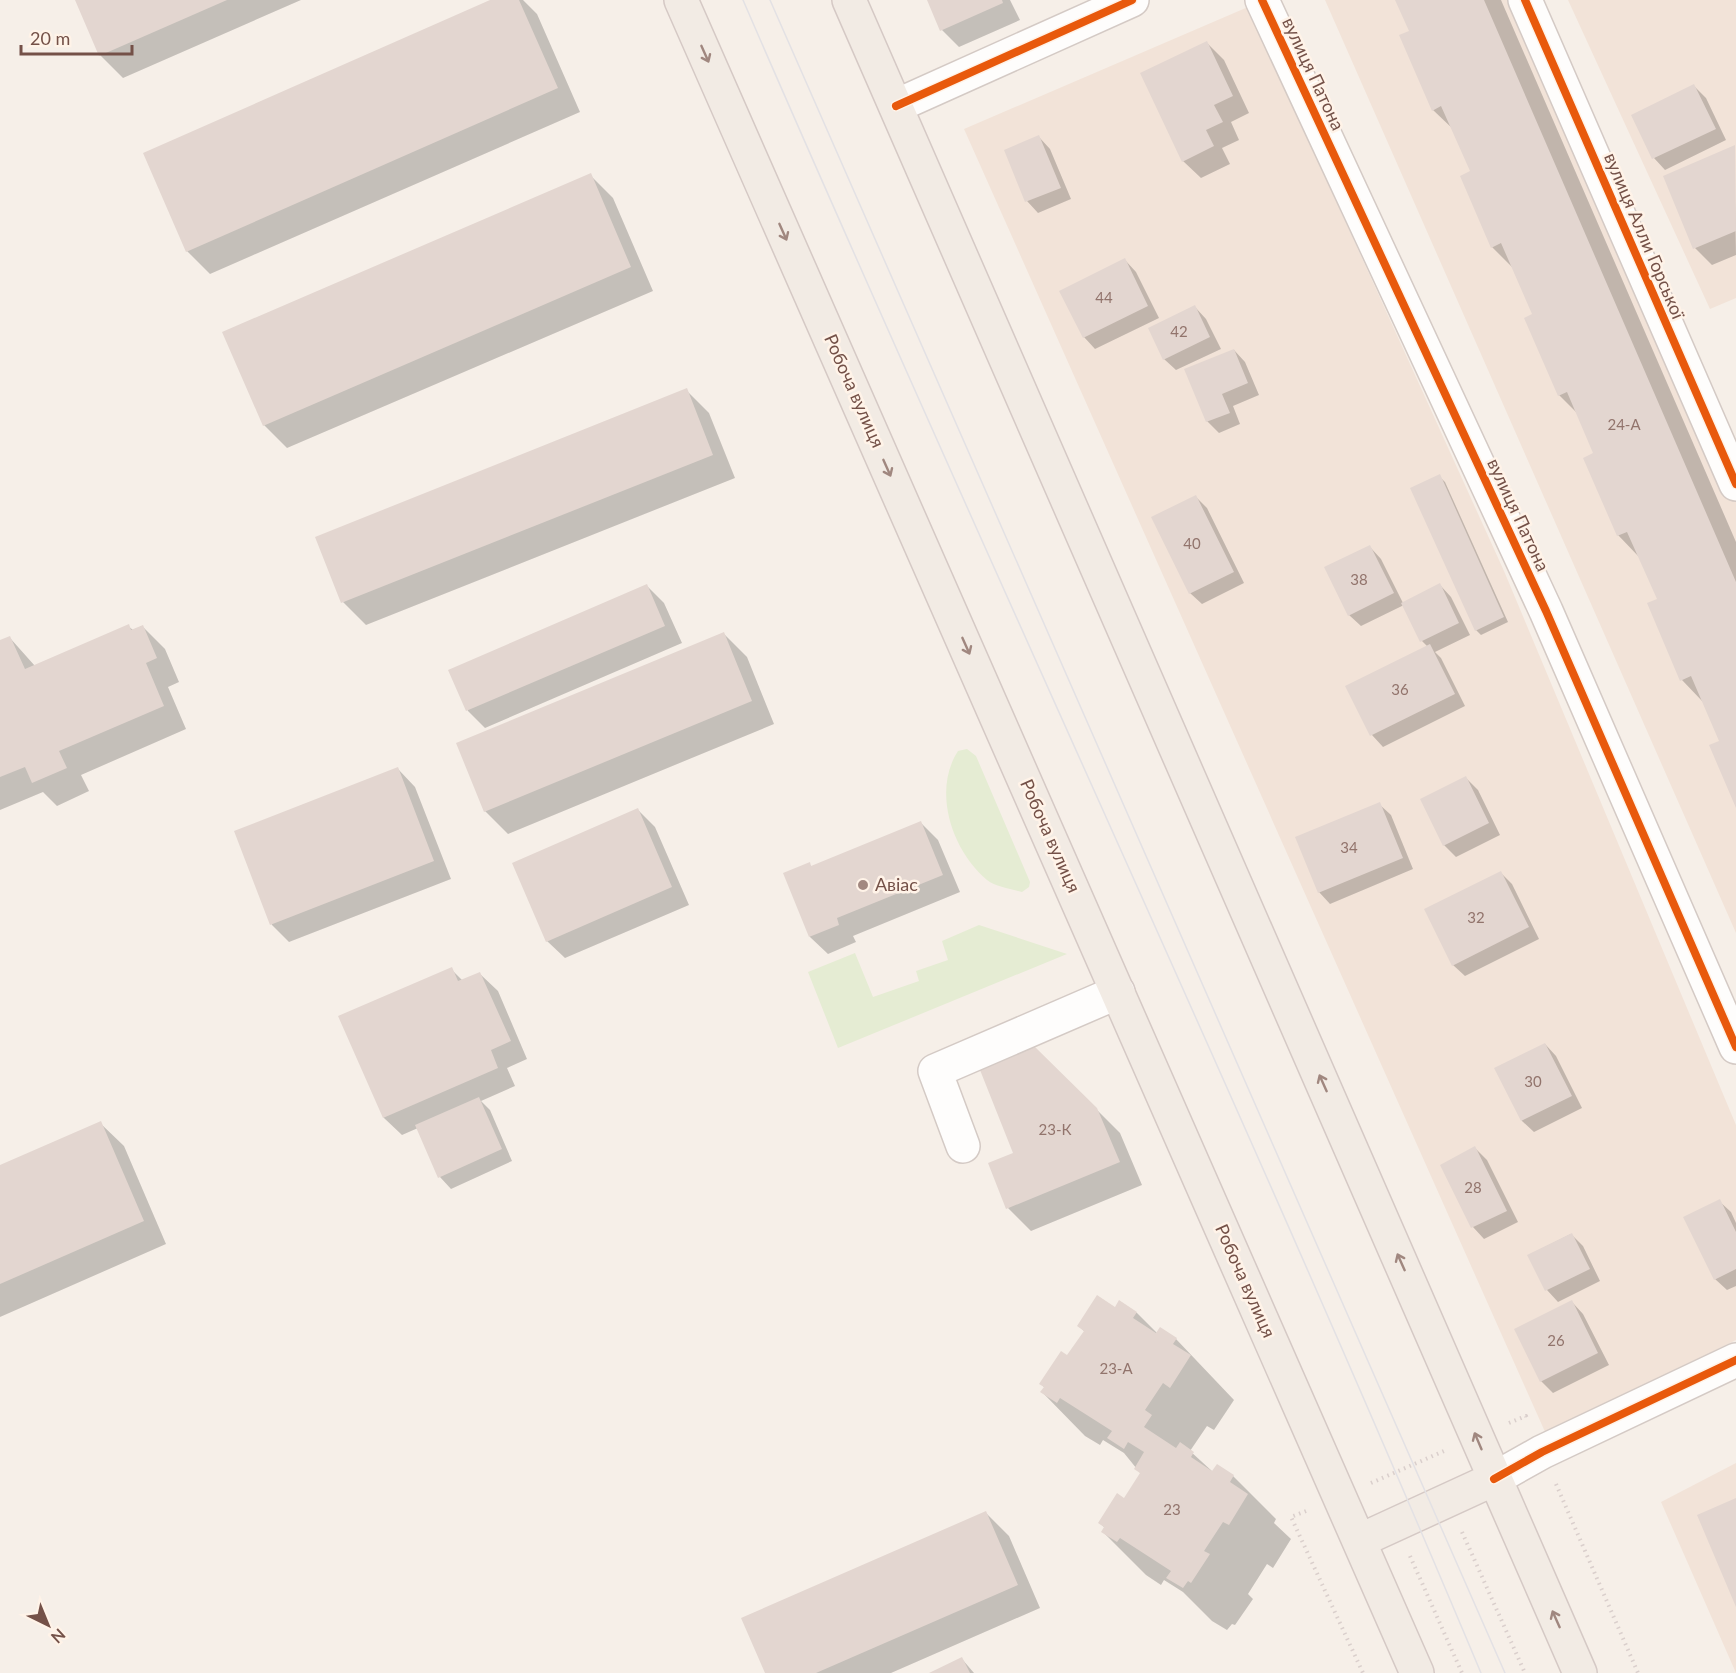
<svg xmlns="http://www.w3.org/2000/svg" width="1736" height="1673" viewBox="0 0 1736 1673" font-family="Lato,sans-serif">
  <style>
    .residential { fill: #f2e3d8 }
    .green { fill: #e5ecd3 }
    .shadow { fill: #0003 }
    .building { fill: #e3d6d0 }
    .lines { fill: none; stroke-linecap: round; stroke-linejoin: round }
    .minor-casing { stroke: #d4cac5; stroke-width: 36 }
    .major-casing { stroke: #d5c9c5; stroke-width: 36 }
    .path { stroke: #dacfcc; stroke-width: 4; stroke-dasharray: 1.5 4.5; stroke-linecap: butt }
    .minor { stroke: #fefdfc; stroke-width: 33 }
    .major { stroke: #f2ebe4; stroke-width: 33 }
    .tram { stroke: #e3e1e4; stroke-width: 1.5 }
    .cycleway-casing { stroke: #fff3e8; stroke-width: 11 }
    .cycleway { stroke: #e8590c; stroke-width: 8 }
    .oneway { stroke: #a0877f }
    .poi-dot { fill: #a28880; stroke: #fff3e8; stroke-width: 2 }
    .labels { text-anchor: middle; stroke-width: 5; stroke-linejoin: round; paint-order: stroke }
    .number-label { font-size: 15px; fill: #92746c }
    .street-label { font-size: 18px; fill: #745148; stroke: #fff3e8 }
    .poi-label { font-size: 18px; fill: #745148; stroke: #fff3e8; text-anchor: start }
  </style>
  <rect width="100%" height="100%" fill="#f6efe8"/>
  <path class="residential" d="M1325,0H1532L1736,462V933Z
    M1568,0H1736V298L1710,309Z
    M1248,7L1504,571L1736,1125V1340L1546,1434L964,129Z
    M1736,1463V1673L1661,1502Z"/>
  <path class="green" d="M967,749L976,756L1030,882L1029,887L1022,892C1012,889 996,887 987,880C952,851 932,791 958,751Z
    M979,925L1067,954L838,1048L808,972L855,953L873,997L919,981L916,971L948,960L942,941Z"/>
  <path class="shadow" d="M77,0H301L123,78L100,55Z
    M494,0H523L537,14L580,112L210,274L187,251Z
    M928,0H1010L1020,20L959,47L942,30Z
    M1397,0H1501L1736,542V804L1721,742L1703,702L1682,680L1659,600L1640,558L1618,535L1595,454L1577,413L1559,395L1534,315L1514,269L1492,247L1472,172L1454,130L1433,110L1411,32Z
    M1207,43L1224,60L1249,113L1231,122L1239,140L1222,148L1230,164L1201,178L1183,161Z
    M1694,86L1706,98L1726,140L1665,170L1654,158Z
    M1039,137L1050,149L1071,199L1038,213L1027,201Z
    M1734,147L1736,255L1712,265L1695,248Z
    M590,175L613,198L653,291L287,448L264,425Z
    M1125,260L1136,272L1159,318L1095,349L1084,337Z
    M1195,307L1206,319L1221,349L1176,370L1164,359Z
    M1234,350L1245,362L1259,395L1233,406L1240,424L1219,433L1207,421Z
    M686,390L709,413L735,478L366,625L343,602Z
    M1439,476L1445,482L1508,622L1481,635L1476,630Z
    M1195,496L1207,508L1244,583L1202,604L1190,593Z
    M1370,547L1381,559L1403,603L1440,585L1451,597L1470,635L1435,652L1441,658L1465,706L1383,747L1372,735L1347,687L1428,647L1422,641L1404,605L1361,626L1349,615Z
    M647,586L664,603L682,643L485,728L468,711L450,671Z
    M128,626L133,630L142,626L165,649L179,682L168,687L186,729L81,775L89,791L57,806L43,792L0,810V642L10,638L35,666Z
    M724,634L747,657L774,724L508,834L485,811Z
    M398,769L415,787L451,879L289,942L272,925L236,832Z
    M1466,778L1478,790L1500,835L1456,857L1444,845L1422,800Z
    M1379,804L1391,815L1413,869L1330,904L1319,892Z
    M638,810L655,827L689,905L565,958L547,941Z
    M921,823L938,840L960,892L853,936L856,942L828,954L810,937L809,864L812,867Z
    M1500,872L1512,884L1539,939L1465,976L1453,965Z
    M451,969L463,981L480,974L498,991L527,1059L507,1068L515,1086L481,1101L490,1110L512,1161L451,1189L440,1177L418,1128L402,1135L384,1118L340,1017Z
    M1545,1044L1556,1056L1582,1108L1534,1132L1522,1121L1497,1068Z
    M1096,1109L1120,1133L1142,1185L1031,1231L1008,1208L1015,1153Z
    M100,1123L124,1146L166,1244L0,1317V1166Z
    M1475,1148L1487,1160L1518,1222L1484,1239L1473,1227Z
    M1719,1201L1731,1212L1736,1223V1286L1727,1290L1715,1279Z
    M1571,1234L1583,1246L1600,1281L1558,1302L1547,1290L1529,1255Z
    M1119,1302L1137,1313L1158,1334L1176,1339L1234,1400L1214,1430L1207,1426L1190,1451L1213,1472L1233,1476L1276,1519L1274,1523L1291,1539L1273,1568L1267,1564L1248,1594L1253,1599L1235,1625L1232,1624L1227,1630L1212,1621L1183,1592L1164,1580L1161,1585L1146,1575L1103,1532L1105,1528L1100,1523L1124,1500L1141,1474L1124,1453L1103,1440L1100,1445L1085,1436L1042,1392L1045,1388L1041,1384L1068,1357L1085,1332L1079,1326L1115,1309Z
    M1572,1302L1583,1314L1609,1365L1553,1393L1541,1381L1516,1330Z
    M986,1513L1009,1536L1040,1608L891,1673H767Z
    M962,1659L974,1673H933Z"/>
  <path class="building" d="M75,0H227L99,56Z
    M490,0H519L558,88L186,252L143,153Z
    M927,0H1002L1003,3L940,31Z
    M1395,0H1484L1736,582V808L1709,745L1719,741L1691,676L1680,681L1647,603L1657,599L1627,532L1617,536L1583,458L1593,453L1567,392L1558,396L1524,318L1532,314L1501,243L1491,248L1460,176L1470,171L1441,106L1432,111L1399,35L1409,31Z
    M1207,41L1233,96L1214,105L1223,122L1206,130L1214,146L1182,162L1140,73Z
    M1694,84L1716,129L1652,159L1631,115Z
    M1039,135L1061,188L1025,202L1004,150Z
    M1735,145L1736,231L1693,249L1663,176Z
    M591,173L631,267L263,426L222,332Z
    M1125,258L1148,306L1083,338L1059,291Z
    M1195,305L1210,337L1163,360L1148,328Z
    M1234,349L1248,383L1222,394L1230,413L1206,422L1184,369Z
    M687,388L713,455L341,603L315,537Z
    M1440,474L1504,617L1475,631L1410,488Z
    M1196,495L1234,572L1189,594L1151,517Z
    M1370,545L1394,593L1348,616L1324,567Z
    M1440,583L1459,623L1420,642L1401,603Z
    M647,584L665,626L466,711L448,670Z
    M129,624L131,630L143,625L157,658L146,663L164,706L59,751L67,768L32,783L25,767L0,777V640L10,636L25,669Z
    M724,632L752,701L484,812L456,743Z
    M1430,644L1455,694L1370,736L1345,686Z
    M398,767L434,861L270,925L234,831Z
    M1466,776L1489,823L1443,846L1420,799Z
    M1380,802L1403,858L1318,893L1295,837Z
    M638,808L672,887L546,942L512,863Z
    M921,821L943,875L837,918L839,925L809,937L783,873L810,862L811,866Z
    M1501,871L1529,927L1452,966L1424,909Z
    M452,967L458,981L480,972L511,1041L491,1050L498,1068L383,1118L338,1016Z
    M1545,1043L1572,1096L1521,1121L1494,1068Z
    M1034,1046L1097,1108L1120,1162L1006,1209L988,1163L1013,1153L980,1070Z
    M479,1097L502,1149L438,1178L415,1125Z
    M101,1121L144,1221L0,1284V1165Z
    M1475,1146L1507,1211L1471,1228L1440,1165Z
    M1720,1199L1736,1232V1269L1714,1280L1683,1217Z
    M1572,1233L1590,1269L1545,1291L1527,1255Z
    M1097,1295L1115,1307L1119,1300L1137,1312L1133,1318L1156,1333L1160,1327L1177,1338L1173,1344L1191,1355L1170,1388L1163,1383L1145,1410L1152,1415L1144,1427L1176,1448L1180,1442L1194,1452L1191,1457L1212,1471L1217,1464L1234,1475L1230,1482L1248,1494L1229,1525L1223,1522L1204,1551L1210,1554L1191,1583L1188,1581L1183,1588L1166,1578L1171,1571L1120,1538L1117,1542L1101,1532L1104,1527L1098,1523L1117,1493L1124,1498L1140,1473L1134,1469L1144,1452L1128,1442L1124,1449L1107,1438L1112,1431L1060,1398L1057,1403L1040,1392L1044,1387L1039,1384L1061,1351L1067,1355L1084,1331L1077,1326Z
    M1572,1300L1598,1353L1540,1382L1514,1329Z
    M1736,1498V1607L1697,1515Z
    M986,1511L1018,1585L816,1673H765L741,1618Z
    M962,1657L970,1673H929Z"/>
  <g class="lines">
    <defs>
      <path id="minor" d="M1262,0L1546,611L1736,1047
        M1525,0L1736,484
        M896,106L1132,0
        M963,1146L935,1071L1118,992
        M1494,1479L1542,1452L1736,1360"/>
      <path id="major" d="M681,0L1417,1673
        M849,0L1580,1673
        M1359,1541L1494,1479"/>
    </defs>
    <use href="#minor" class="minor-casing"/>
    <use href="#major" class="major-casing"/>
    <path class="path" d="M1509,1423L1526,1416L1527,1419
      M1371,1483L1444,1451
      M1556,1484L1638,1673
      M1306,1511L1291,1517L1363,1673
      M1462,1532L1525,1673
      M1410,1556L1462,1673"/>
    <use href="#minor" class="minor"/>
    <use href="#major" class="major"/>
    <path class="tram" d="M743,0C985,559 1245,1111 1481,1673
      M770,0L1505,1673"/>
    <defs>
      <path id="cycleway" d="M1262,0L1546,611L1736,1047
        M1525,0L1736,484
        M896,106L1132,0
        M1494,1479L1542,1452L1736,1360"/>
    </defs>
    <use href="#cycleway" class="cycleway-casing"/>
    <use href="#cycleway" class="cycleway"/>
  </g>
  <defs><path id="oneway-shaft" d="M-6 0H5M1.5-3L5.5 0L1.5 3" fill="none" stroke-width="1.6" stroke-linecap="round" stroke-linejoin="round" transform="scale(1.5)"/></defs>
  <g class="oneway">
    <use href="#oneway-shaft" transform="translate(705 54) rotate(66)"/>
    <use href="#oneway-shaft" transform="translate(783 232) rotate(66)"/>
    <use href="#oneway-shaft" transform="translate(887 468) rotate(66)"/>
    <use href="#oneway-shaft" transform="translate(966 646) rotate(66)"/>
    <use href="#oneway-shaft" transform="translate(1323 1083) rotate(-114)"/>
    <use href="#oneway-shaft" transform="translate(1401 1262) rotate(-114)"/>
    <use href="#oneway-shaft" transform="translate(1478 1441) rotate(-113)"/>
    <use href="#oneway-shaft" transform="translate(1556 1619) rotate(-114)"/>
  </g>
  <circle class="poi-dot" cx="863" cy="885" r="6"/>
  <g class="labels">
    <g class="number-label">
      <text x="1104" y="303">44</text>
      <text x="1179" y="337">42</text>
      <text x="1624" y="430">24-А</text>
      <text x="1192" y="549">40</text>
      <text x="1359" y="585">38</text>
      <text x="1400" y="695">36</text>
      <text x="1349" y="853">34</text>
      <text x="1476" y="923">32</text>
      <text x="1533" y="1087">30</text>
      <text x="1055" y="1135">23-К</text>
      <text x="1473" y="1193">28</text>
      <text x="1556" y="1346">26</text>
      <text x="1116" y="1374">23-А</text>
      <text x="1172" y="1515">23</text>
    </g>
    <g class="street-label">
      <text transform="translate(1313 74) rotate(65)" y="6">вулиця Патона</text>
      <text transform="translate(1644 236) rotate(67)" y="6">вулиця Алли Горської</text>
      <text transform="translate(854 391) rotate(66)" y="6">Робоча вулиця</text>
      <text transform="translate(1518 515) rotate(65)" y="6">вулиця Патона</text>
      <text transform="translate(1050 836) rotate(66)" y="6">Робоча вулиця</text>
      <text transform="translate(1245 1281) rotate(66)" y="6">Робоча вулиця</text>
    </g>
    <g class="poi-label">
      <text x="875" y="891">Авіас</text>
    </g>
  </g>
  <g transform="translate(48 1625) rotate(137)" stroke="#fff3e8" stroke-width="4.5" paint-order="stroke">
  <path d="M0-4.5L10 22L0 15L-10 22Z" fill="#745148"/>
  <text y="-9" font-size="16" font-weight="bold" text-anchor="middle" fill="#745148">N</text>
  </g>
  <path d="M21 45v9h111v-9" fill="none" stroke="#745148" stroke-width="3"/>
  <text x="30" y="45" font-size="18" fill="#745148" stroke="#fff3e8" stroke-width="4.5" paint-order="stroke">20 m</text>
</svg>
